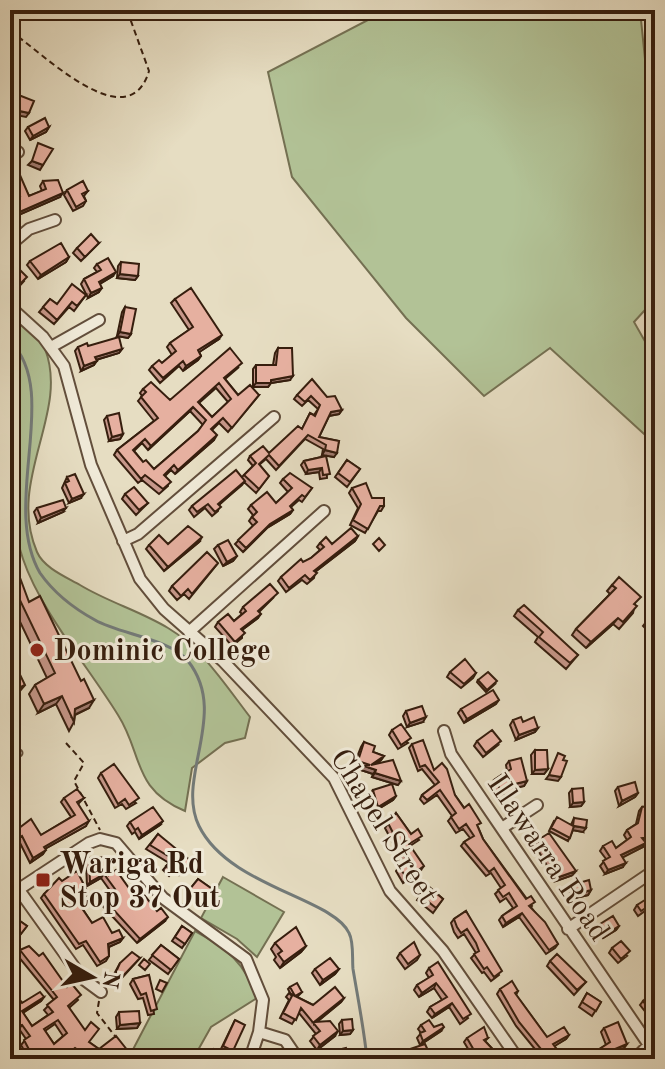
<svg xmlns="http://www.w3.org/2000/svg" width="665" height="1069" viewBox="0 0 665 1069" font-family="'Old Standard TT',serif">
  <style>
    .green { fill: #b2c296; stroke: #747052; stroke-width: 2 }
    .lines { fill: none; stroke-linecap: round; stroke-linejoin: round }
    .stream { stroke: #737a78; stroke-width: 3 }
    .service-casing { stroke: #624e3b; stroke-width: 9 }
    .minor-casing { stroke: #624e3b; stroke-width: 14 }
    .path { stroke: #361e0e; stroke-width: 2; stroke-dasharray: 6 4; stroke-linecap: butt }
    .service { stroke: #efe9d7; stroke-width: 5 }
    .minor { stroke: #efe9d7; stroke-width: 10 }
    .wall { fill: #c6978a; stroke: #361e0e; stroke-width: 2; fill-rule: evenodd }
    .shaded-wall { fill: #a17b70; stroke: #361e0e; stroke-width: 2 }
    .building { fill: #e6b0a0; stroke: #361e0e; stroke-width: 2; fill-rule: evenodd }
    .poi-dot { fill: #8f2418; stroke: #efe9d7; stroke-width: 3 }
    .labels { text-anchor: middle; stroke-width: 6; stroke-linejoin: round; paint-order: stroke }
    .poi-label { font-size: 30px; font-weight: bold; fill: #361e0e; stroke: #efe9d7; text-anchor: start }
    .street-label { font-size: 30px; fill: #361e0e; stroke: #efe9d7 }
  </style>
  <rect width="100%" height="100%" fill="#e6ddc2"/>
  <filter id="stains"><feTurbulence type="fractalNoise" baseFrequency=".0025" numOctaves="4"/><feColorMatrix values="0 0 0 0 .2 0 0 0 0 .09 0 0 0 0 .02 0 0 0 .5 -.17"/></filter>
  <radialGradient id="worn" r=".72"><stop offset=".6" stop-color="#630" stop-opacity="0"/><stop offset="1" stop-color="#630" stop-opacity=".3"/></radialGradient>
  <path class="green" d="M387,10H640L655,157V299L634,322L655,359V444L550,348L484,396L406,318L292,177L268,72Z
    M10,316C21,325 40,336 45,349C70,413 6,480 37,552C44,568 66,577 80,585C108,602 140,611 168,628C202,648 226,686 250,717L245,738L225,743L192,768L185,811C132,789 143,754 118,715C89,668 40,610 23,559C5,508 21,459 15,407C11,377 10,347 10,316Z
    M223,877L284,912L257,957L237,939L201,918Z
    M195,931C227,948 245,963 257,998L211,1027L193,1059H128Z"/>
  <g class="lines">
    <path class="stream" d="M10,341C62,392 0,504 40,573C54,593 73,608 95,620C119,634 171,639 188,661C230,714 175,777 199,826C229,887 333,898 349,933C354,942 352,959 353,969C358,999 364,1029 367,1059"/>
    <defs>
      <path id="service" d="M654,684L655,685
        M10,753H19
        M10,778H15"/>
      <path id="minor" d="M10,137L11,134
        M10,148L18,152
        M10,245L29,229L55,220
        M10,307L43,337L64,366L91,465L140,579L164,609L223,661L334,778L390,891L443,951L518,1059
        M51,347L99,320
        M123,541L138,534L274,417
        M189,632L324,511
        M444,731L451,754L649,1045
        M502,828L537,805
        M19,890L82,978L101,992
        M10,895L89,843L100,839L116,843L163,898L246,959L263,1000L259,1032L250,1059
        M568,929L655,870
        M259,1032L285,1040L298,1059
        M635,1059L655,1039"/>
    </defs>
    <use href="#service" class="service-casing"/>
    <use href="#minor" class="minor-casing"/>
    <path class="path" d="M10,31C40,50 128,141 149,71L127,10
      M66,743L84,763L74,781L100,830
      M99,1001L97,1013L115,1036
      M126,1050L131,1057"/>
    <use href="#service" class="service"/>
    <use href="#minor" class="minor"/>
  </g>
  <path class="wall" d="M28,127H49L46,132L30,140L25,131Z
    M10,160L29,196L42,191L40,186L43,181L60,197L18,215L16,222V198L10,183Z
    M67,190L88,191L84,196L86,201L83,206L73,211L64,195Z
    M99,243L81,261L73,253L77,248Z
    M69,257L66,262L38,279L27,265L30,261Z
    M121,262L138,276L135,280L117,278L118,266Z
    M97,264L113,276L100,284L99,292L88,298L81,284L84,279L97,272L94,268Z
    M10,268L24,281L15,291L10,286Z
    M86,295L74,311L69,307L54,324L39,312L50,299L57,304Z
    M175,299L219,339L199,352L201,356L198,360L183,371L179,366L160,383L149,370L152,366L162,363L172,355L167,347L170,343L189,330L171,303Z
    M125,307L131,334L128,338L117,336L122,312Z
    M88,346L122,349L119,353L96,360L94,365L81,371L75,351L78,347Z
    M278,348L290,380L271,383L268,387H253V369L256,365H273L275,353Z
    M239,367L225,379L238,395H259L228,432L219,423L212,430L214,440L175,474L171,470L165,476L168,486L159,494L142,480L138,483L114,455L117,450L154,421L138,401L142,396L140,393L143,389L170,400ZM216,388L228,402L212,417L199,403ZM190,411L203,425L198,431L154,469L143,462L134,451L142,443L148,450Z
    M297,395L327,397L342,410L339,414L329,416L319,437L339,441L334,457L322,455L323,449L305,439L276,470L266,459L259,465L269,476L256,493L244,482L219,505L218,511L212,516L205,508L194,517L189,510L192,506L242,477L253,466L248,460L250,456L269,453L302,429L310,413L314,415L318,409L308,400L302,406L294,399Z
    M107,416L123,434L120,439L109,441L104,420Z
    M326,456L327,478L320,479L319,472L306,474L301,465L304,461Z
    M347,460L360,469L347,487L335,477Z
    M67,477L81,498L69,503L62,488Z
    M283,479L312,488L302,502L299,500L291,507L293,510L290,514L267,528L243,552L235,544L253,526L249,521L253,515L248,509L251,505L276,503L288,492L280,483Z
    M352,488L372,498L384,506L381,511H378L365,533L350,525L358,508L349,493Z
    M125,494L148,503L136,515L122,499Z
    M37,508L63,512L38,523L34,512Z
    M358,536L355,541L315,572L314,578L307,584L302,580L286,592L278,581L281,577L311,558L320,550L317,547L320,543L332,544Z
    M199,542L164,571L146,549L149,545Z
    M218,545L237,556L233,561L223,566L214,549Z
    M218,563L189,599L184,594L177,600L169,591L172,586Z
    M10,578L29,602L89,708L75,715L74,722L69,731L56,704L38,713L29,694L35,685L47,678L12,605H10Z
    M612,585L635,604L633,613L619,629L613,624L586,648L572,635L576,629L610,594L607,591Z
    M274,597L259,612L258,618L242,630V638L232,646L215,627L218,622L234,621L242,614L240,612L243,607Z
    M518,610L578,655L566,669L535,642L538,637L514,616Z
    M655,611V638L643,626Z
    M450,672L476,673L473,678L461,688L447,677Z
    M478,680L495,684L486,692L477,682Z
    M496,704L464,723L458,713L461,709Z
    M406,711L423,722L407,727L403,716Z
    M513,720L523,722L538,728L535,732L516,740L510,725Z
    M392,730L408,743L398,749L389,735Z
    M477,741L498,745L483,757L474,746Z
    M364,742L373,752L384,756L381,760L376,764L398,785L372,777L373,774L361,770L363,768L354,765L361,747Z
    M412,744L455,795L478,827L483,839L532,906L531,907L558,944L555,948L546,954L519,917L503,927L499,920L502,916L513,908L506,898L500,902L495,894L501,888L491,873L486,876L461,846L464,842L470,838L463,829L456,833L448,821L452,816L437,795L424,804L420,799L422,795L435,785L422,769L418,771L409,748Z
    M535,750L548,769L544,774H532L531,755Z
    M509,761L527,781L524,786L513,788L515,791L512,795L502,802L491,785L494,780L507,771L506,765Z
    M101,773L136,803L126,809L122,804L115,808L98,778Z
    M618,787L638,793L635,797L619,806L615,791Z
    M572,789L584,802L581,806L570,807L569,793Z
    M373,790L396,796L393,800L375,811L370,794Z
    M64,798H84L78,804L86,826L45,849L43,854L30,863L19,841L10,835H41L71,817L61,802Z
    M642,807L652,825L655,824V841L645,842L646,843L643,847L622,857L623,867L605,874L600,866L606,859L600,851L603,846L616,848L627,840L624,835L627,830L636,824L639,811Z
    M396,813L411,834L419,840L410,846L421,870L403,883L396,871L399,867L404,864L385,828Z
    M574,818L583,832L573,830L568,841L549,831L554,821L571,825Z
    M130,822L160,825L139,839L135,832L132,834L127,826Z
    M158,834L188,866L179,875L174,870L169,876L163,870L169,863L146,849Z
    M538,840L573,875L556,881L535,845Z
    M89,858L109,875L131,891L165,921L137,943L99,902L102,897L111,892L101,878L87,886L86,862Z
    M198,879L215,891L203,907L186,894Z
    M62,881L88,893L85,897L78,902L92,923L112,933L123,938L120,942L109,947V956L106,961L97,966L83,945L76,949L41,898L44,894Z
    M572,885L591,890L588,895L571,899L569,889Z
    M428,886L443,899L433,913L417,900Z
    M652,904L649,908L638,916L634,910L637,905Z
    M466,911L499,975L491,981L484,972L482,973L471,958L476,953L464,934L458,938L454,932L451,923L454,919Z
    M10,914L27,926L17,939L10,935Z
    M600,924L619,926L616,930L603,938L597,928Z
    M182,926L192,933L182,948L172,941Z
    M275,943L306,946L301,952L280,968L274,960L276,957L271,949Z
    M161,945L179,959L168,974L149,960Z
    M612,948L627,956L618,963L609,953Z
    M20,950L67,987L78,1000L69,1008L89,1042L99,1049L125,1056L121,1059H82L72,1052L63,1059H29L21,1045L26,1039L19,1029L10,1032V989L22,1003L44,997L41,1001L23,1013L32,1026L48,1015L44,1010L54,1000L17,955ZM55,1024L63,1036L54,1044L45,1031Z
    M400,953L420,955L417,960L405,969L397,958Z
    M140,958L119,981L113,976L120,963Z
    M550,961L586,982L574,995L547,966Z
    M429,968L468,1018L460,1024L449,1007L432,1018L427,1012L430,1007L442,1000L434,988L419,997L414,990L417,985L429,978L426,973Z
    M315,969H339L335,974L320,985L312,973Z
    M149,975L154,1014L148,1015L143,998L138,999L130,984L133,979Z
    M290,987L302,992L297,997L313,1005L344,998L341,1002L317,1022L335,1036L317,1050L310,1041L316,1034L299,1013L292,1024L280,1018L289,1000L286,997L289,993H290L288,989Z
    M500,989L518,991L516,995L547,1037L569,1035L566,1039L554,1046L564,1059H543L516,1026L497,994Z
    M587,993L601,1002L592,1016L579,1007Z
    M643,1001L655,1014L651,1019L640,1005Z
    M119,1012L140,1023L137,1028L117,1029L116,1017Z
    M235,1020L233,1051L230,1055L220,1051Z
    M342,1020L353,1030L350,1034L340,1035L339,1024Z
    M421,1025L441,1031L420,1045L417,1038L421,1033L418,1029Z
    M604,1028L627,1044L624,1048L610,1054L607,1059H588L590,1055L606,1045L601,1032Z
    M467,1038H488L485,1041L502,1059H474L464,1042Z
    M401,1052L432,1059H400L398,1056Z"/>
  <path class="shaded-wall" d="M10,109L29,113L26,117L10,114Z
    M49,127L46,132L30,140L33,136Z
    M32,161L43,165L40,170L28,165Z
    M63,193L60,197L14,217L17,213Z
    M69,257L66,262L38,279L41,275Z
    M116,272L113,276L96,286L99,282Z
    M120,274L138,276L135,280L117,278Z
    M102,288L99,292L88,298L91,293Z
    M120,332L131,334L128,338L117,336Z
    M222,335L219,339L195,355L198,350Z
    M122,349L119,353L92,361L95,357Z
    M201,356L198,360L183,371L186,366Z
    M97,361L94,365L81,371L84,366Z
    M293,376L290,380L271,383L268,387H253L256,383Z
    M193,407L190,411L148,450L151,446Z
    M342,410L339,414L328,416L331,412Z
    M123,434L120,439L109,441L112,437Z
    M217,435L214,440L175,474L178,470Z
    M325,450L337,453L334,457L322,455Z
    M322,468L319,472L306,474L308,470Z
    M245,481L242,485L215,508L218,504Z
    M84,494L81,498L69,503L72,499Z
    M66,508L63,512L38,523L41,518Z
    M293,510L290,514L267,528L243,552L270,524Z
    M358,536L355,541L311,575L314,571Z
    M202,537L199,542L164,571L168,567Z
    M237,556L233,561L223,566L227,562Z
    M18,596L12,605H10V599Z
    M261,614L258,618L238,633L241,629Z
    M618,618L613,624L586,648L591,642Z
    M25,685L20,691L10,696V692Z
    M62,696L56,704L38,713L44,704Z
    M94,700L89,708L72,716L75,709Z
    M499,700L496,704L464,723L467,719Z
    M426,717L423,722L407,727L410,723Z
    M538,728L535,732L516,740L519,735Z
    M384,756L381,760L370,768L376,770L373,774L361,770L363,768L354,765L358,761L371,765Z
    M548,769L544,774H532L535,770Z
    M375,773L401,781L398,785L372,777Z
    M549,775L561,777L558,781L546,779Z
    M527,781L524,786L508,790L511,785Z
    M638,793L635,797L619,806L622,801Z
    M396,796L393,800L375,811L378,807Z
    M584,802L581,806L570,807L573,803Z
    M89,821L86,826L41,851L44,847Z
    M163,821L160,825L139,839L142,835Z
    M574,826L586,828L583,832L572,830Z
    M655,837V841L639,842L642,838Z
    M646,843L643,847L618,860L621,855Z
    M46,850L43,854L30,863L33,858Z
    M626,863L623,867L605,874L608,870Z
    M424,866L421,870L403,883L407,878Z
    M576,871L573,875L556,881L559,877Z
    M104,874L101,878L87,886L90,882Z
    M591,890L588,895L571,899L574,895Z
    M522,913L519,917L503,927L506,923Z
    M168,917L165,921L137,943L140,939Z
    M619,926L616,930L603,938L606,934Z
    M123,938L120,942L106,948L108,944Z
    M306,946L301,952L280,968L284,962Z
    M339,969L335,974L320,985L323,980Z
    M436,983L434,988L419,997L422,993Z
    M44,997L41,1001L19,1015L22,1011Z
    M344,998L341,1002L314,1024V1023Z
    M452,1003L449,1007L432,1018L435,1014Z
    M140,1023L137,1028L117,1029L120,1025Z
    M22,1025L19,1029L10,1032L12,1028Z
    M444,1027L441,1031L420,1045L423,1041Z
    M353,1030L350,1034L340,1035L343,1031Z
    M338,1031L335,1036L317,1050L320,1045Z
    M569,1035L566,1039L550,1049L553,1044Z
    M627,1044L624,1048L605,1056L608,1052Z"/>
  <path class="building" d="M16,94L34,101L29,113L10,109Z
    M45,118L49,127L33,136L28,127Z
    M38,143L53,149L43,165L32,161Z
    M13,159L29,196L46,189L43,181L58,180L63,193L17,213L19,218L10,222V201L20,196L10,173V160Z
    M83,181L88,191L82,194L86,201L76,207L67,190Z
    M91,234L99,243L85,257L77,248Z
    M61,243L69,257L41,275L30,261Z
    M108,258L116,272L99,282L102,288L91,293L84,279L101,270L97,264Z
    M121,262L139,264L138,276L120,274Z
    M14,264L27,277L18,286L10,278V268Z
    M72,284L86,295L77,306L72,302L57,320L43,307L50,299L57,304Z
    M191,288L222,335L198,350L201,356L186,366L183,361L163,378L152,366L159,360L162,363L176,351L170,343L193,327L175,299Z
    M125,307L136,309L131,334L120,332Z
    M119,337L122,349L95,357L97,361L84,366L78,347L87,343L88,346Z
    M230,348L242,363L224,378L238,395L250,385L259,395L232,428L223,418L211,429L217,435L178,470L174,465L164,475L171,482L163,489L145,475L141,479L117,450L158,418L141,397L146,392L143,389L151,382L170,400ZM219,383L231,399L212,417L198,402ZM193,407L206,420L198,431L154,469L146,460L143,462L133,450L145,439L151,446Z
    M278,348H292L293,376L271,380V383H256V365H276Z
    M312,379L327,397L335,396L342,410L331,412L319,437L339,441L337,453L325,450L326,445L308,435L279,466L269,455L259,464L269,476L259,489L244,475L256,463L250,456L263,446L269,453L298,426L302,429L310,413L315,416L320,405L311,396L305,402L297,395Z
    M119,413L123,434L112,437L107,416Z
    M326,456L330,474L323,475L322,468L308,470L304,461Z
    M347,460L360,469L350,482L338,473Z
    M236,470L245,481L218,504L221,507L215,512L208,504L197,512L192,506Z
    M290,473L312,488L305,497L302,495L290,506L293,510L270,524L246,548L238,540L257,522L252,517L257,512L251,505L267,492L276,503L292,488L283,479Z
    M75,474L84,494L72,499L65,483L69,481L67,477Z
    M366,483L372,498H384V506H380L368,529L353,520L361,504L352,488Z
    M134,487L148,503L139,510L125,494Z
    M63,500L66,508L41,518L37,508Z
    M188,526L202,537L168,567L149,545L159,535L168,544Z
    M351,528L358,536L314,571L317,573L310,580L305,575L289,588L281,577L301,559L303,562L311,558L324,547L320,543L326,537L332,544Z
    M379,538L385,545L379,551L373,544Z
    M228,540L237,556L227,562L218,545Z
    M207,552L218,563L192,594L188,589L181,596L172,586Z
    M19,575L29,602L40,596L81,681L84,679L94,700L75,709L74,722L62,696L44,704L35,685L55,673L18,596L10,599V578Z
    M619,577L641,597L634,604L637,606L623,622L618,618L591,642L576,629L616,588L612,585Z
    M270,584L278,593L258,611L261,614L241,629L245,633L235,642L218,622L228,614L234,621L246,611L243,607Z
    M524,605L578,655L570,663L539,637L543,632L518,610Z
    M655,611V627L647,620Z
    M10,654L25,685L10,692Z
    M465,659L476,673L464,684L450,672Z
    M488,672L497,681L487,690L478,680Z
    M493,690L499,700L467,719L461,709Z
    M422,706L426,717L410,723L406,711Z
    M521,717L523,722L534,717L538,728L519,735L513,720Z
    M401,724L411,738L401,745L392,730Z
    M492,730L501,741L486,753L477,741Z
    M423,740L434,770L442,763L447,769L455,795L464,808L469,804L481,823L477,825L483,839L526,899L531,896L535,902L529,906L545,922L558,944L549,950L522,913L506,923L502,916L517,906L509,893L503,897L498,890L505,885L494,868L489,872L464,842L474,836L466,824L459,829L451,817L456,813L440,790L427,800L422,795L439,782L425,765L420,767L412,744Z
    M364,742L375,746L373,752L384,756L371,765L393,760L401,781L375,773L376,770L364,766L370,765L358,761Z
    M535,750H547L548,769L535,770Z
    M558,753L565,756L563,760L567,761L561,777L549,775Z
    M521,758L527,781L511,785L515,791L506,797L494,780L511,769L509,761Z
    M114,764L139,798L129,805L125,799L118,804L101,773Z
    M635,782L638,793L622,801L618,787Z
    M392,784L396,796L378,807L373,790Z
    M583,788L584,802L573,803L572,789Z
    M77,789L84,798L77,802L89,821L44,847L46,850L33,858L22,836L10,844V835L31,819L41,835L75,815L64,798Z
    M655,805V812L652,825L655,824V837L642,838L646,843L621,855L626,863L608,870L603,861L610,857L603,846L612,841L616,848L631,837L627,830L638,823L642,807Z
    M153,807L163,821L142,835L138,828L135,830L130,822Z
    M396,813L411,834L418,829L422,836L409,844L424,866L407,878L399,867L408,862L388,823Z
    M557,817L573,826L574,818L587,820L586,828L574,826L570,838L551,828Z
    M549,833L576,871L559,877L538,840Z
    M158,834L191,861L182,870L177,866L172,871L166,866L173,859L150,845Z
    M108,857L109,875L116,870L131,891L137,886L157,911L161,908L168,917L140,939L102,897L115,889L104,874L90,882L89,858Z
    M11,859L17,868L10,873V860Z
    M77,871L88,893L77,901L92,923L103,917L112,933L119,930L123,938L108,944L109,956L100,962L86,941L79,944L44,894L59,878L62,881Z
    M198,879L215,891L206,903L189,890Z
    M589,880L591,890L574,895L572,885Z
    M428,886L443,899L436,908L420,895Z
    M648,898L652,904L641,911L637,905Z
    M466,911L502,971L494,977L487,967L484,969L474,954L479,951L476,943L467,929L461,933L457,927L454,919Z
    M10,914L27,926L20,935L10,929Z
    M613,916L619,926L606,934L600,924Z
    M182,926L192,933L185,944L175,937Z
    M296,927L306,946L284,962L278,954L282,951L275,943Z
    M621,941L630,951L621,959L612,948Z
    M414,942L420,955L408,964L400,953Z
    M161,945L179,959L171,970L152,955Z
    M29,946L39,956L43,953L67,987L71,983L81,995L68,1006L85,1030L91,1022L99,1029L89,1042L99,1049L116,1036L128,1051L118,1059H91L75,1048L61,1059H34L24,1040L30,1036L22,1025L12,1028L10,1025V989H12L22,1003L40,992L44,997L22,1011L32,1026L53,1012L47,1005L57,997L20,950ZM58,1020L67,1033L54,1044L44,1029Z
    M132,952L140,958L122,977L116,972L120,963Z
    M557,954L586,982L577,990L550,961Z
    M330,958L339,969L323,980L315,969Z
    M144,959L150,964L145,970L139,965Z
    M438,962L471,1014L463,1019L452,1003L435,1014L430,1007L447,997L436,983L422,993L417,985L433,975L429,968Z
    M149,975L157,1009L151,1011L146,993L141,995L133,979Z
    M160,980L167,983L162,992L156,989Z
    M512,981L518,991L515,993L547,1037L564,1027L569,1035L553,1044L564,1059H553L552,1057L549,1059L519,1022L500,989Z
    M297,983L302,992L295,996L290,987Z
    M335,987L344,998L314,1022L330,1021L338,1031L320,1045L313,1036L320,1031L301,1008L296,1020L283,1013L292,996L289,993L313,1005Z
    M587,993L601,1002L596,1011L582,1002Z
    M650,994L655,999V1013L654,1014L643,1001Z
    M139,1011L140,1023L120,1025L119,1012Z
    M352,1019L353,1030L343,1031L342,1020Z
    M235,1020L245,1025L233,1051L223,1046Z
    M429,1020L434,1027L442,1024L444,1027L423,1041L420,1033L425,1031L421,1025Z
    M618,1022L627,1044L608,1052L610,1055L604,1059H593L590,1055L610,1042L604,1028Z
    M484,1027L488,1038L484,1040L502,1059H479L467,1038Z
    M425,1044L432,1059H405L401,1052Z
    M346,1048L349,1059H326L325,1053Z
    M214,1049L226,1054L224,1059H209Z
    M273,1055L283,1057V1059H271Z"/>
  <g class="poi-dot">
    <circle cx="37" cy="650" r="8"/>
    <rect x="35" y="872" width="16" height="16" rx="4"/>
  </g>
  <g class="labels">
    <g class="poi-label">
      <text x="53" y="660">Dominic College</text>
      <text x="59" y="873">Wariga Rd<tspan x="59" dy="34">Stop 37 Out</tspan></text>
    </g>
    <g class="street-label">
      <text transform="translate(385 826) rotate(58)" y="10">Chapel Street</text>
      <text transform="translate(549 857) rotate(56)" y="10">Illawarra Road</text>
    </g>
  </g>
  <rect width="665" height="1069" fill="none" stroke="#e6ddc2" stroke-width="40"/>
  <rect x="12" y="12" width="641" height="1045" fill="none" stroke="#361e0e" stroke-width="4"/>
  <rect x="20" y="20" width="625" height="1029" fill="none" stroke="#361e0e" stroke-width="2"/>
  <g transform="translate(92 977) rotate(99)" stroke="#efe9d7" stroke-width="6" paint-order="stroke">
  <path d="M0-6L14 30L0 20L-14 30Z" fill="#361e0e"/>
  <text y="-12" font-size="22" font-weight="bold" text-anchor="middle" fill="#361e0e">N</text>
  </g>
  <rect width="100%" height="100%" filter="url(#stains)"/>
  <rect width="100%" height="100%" fill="url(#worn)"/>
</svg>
